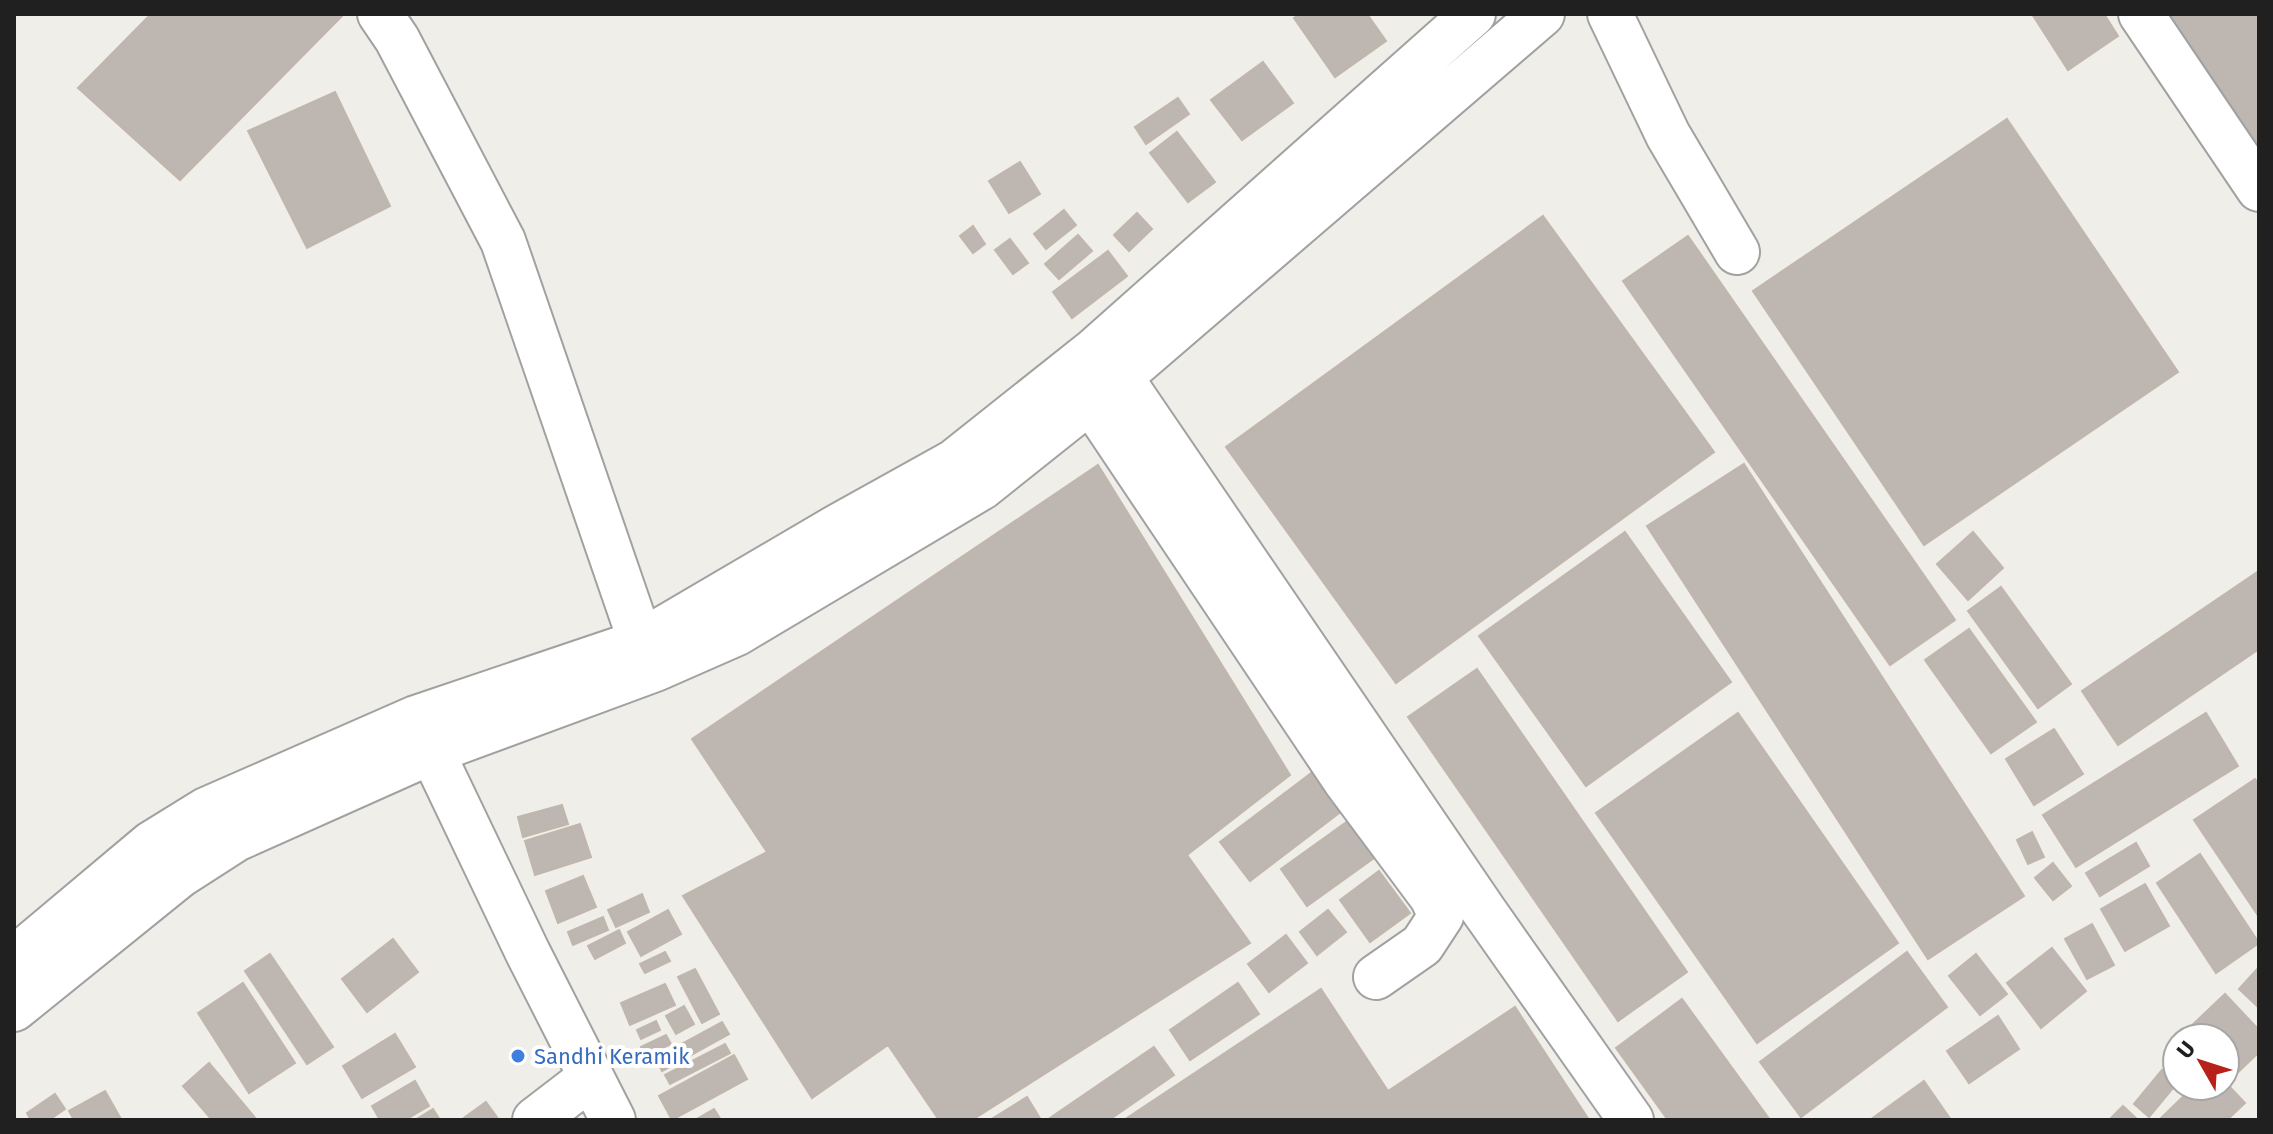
<svg xmlns="http://www.w3.org/2000/svg" width="2273" height="1134" viewBox="0 0 2273 1134" font-family="'Fira Sans',sans-serif">
  <style>
    .building { fill: #bdb6b1; stroke: #c0b6ac; stroke-width: 2 }
    .lines { fill: none; stroke-linecap: round; stroke-linejoin: round }
    .minor-casing { stroke: #a1a1a1; stroke-width: 48 }
    .minor { stroke: #fff; stroke-width: 44 }
    .shop-dot { fill: #3f7fe0; stroke: #fff; stroke-width: 3 }
    .labels { text-anchor: middle; stroke-width: 8; stroke-linejoin: round; paint-order: stroke }
    .shop-label { font-size: 22px; fill: #366cbe; stroke: #fff; text-anchor: start }
  </style>
  <rect width="100%" height="100%" fill="#f0eee8"/>
  <path class="building" d="M151,14H340L342,16L180,180L78,88Z
    M1300,14H1367L1386,41L1335,77L1294,18Z
    M2032,14H2104L2118,36L2068,70Z
    M2158,14H2259V160Z
    M1263,62L1293,103L1242,140L1211,100Z
    M335,92L390,206L307,248L248,131Z
    M1178,98L1189,114L1146,144L1135,127Z
    M2007,119L2178,372L1924,545L1753,291Z
    M1177,132L1215,182L1188,202L1150,153Z
    M1020,162L1040,194L1009,213L989,181Z
    M1064,210L1076,225L1046,249L1034,234Z
    M1137,213L1152,229L1129,251L1114,235Z
    M1543,216L1714,452L1396,683L1226,447Z
    M973,226L985,244L973,253L960,236Z
    M1078,235L1092,251L1059,279L1045,264Z
    M1688,236L1955,620L1890,665L1623,281Z
    M1010,239L1028,263L1013,274L995,250Z
    M1108,251L1127,276L1072,318L1053,292Z
    M1744,464L2024,896L1928,959L1647,526Z
    M1098,465L1290,775L1187,855L1250,943L972,1120H939L888,1045L812,1098L683,896L767,852L692,739Z
    M1625,532L1731,682L1586,786L1479,636Z
    M1973,532L2003,568L1968,600L1937,564Z
    M2259,571V649L2118,745L2082,691Z
    M2001,587L2071,684L2038,708L1968,611Z
    M1969,629L2036,722L1991,753L1925,660Z
    M1477,669L1687,972L1618,1021L1408,717Z
    M1738,713L1898,943L1757,1043L1596,813Z
    M2206,713L2238,766L2076,867L2043,815Z
    M2054,729L2083,774L2034,805L2006,759Z
    M1318,768L1347,807L1250,881L1220,842Z
    M2255,779L2259,784V917L2194,820Z
    M562,805L568,824L523,837L518,817Z
    M1355,816L1381,853L1307,906L1281,869Z
    M580,824L591,857L535,875L525,841Z
    M2032,832L2044,857L2028,864L2017,840Z
    M2136,843L2149,866L2100,896L2086,873Z
    M2200,854L2259,943L2216,973L2157,883Z
    M2053,863L2071,886L2053,900L2035,878Z
    M1379,871L1410,913L1370,942L1340,900Z
    M583,876L596,907L558,923L546,891Z
    M2145,884L2169,926L2125,951L2101,909Z
    M642,894L649,912L616,927L608,910Z
    M668,910L681,934L641,956L628,932Z
    M1328,910L1346,932L1317,955L1300,932Z
    M603,917L608,930L573,945L568,932Z
    M2092,924L2114,965L2087,979L2065,939Z
    M619,930L625,943L595,959L588,946Z
    M1286,935L1307,963L1269,992L1248,964Z
    M393,939L418,972L367,1012L342,979Z
    M2052,948L2086,991L2041,1028L2007,983Z
    M665,952L670,961L645,973L640,964Z
    M1907,952L1947,1007L1801,1117L1760,1062Z
    M270,954L333,1047L307,1064L245,971Z
    M1976,954L2007,994L1980,1015L1949,976Z
    M2259,967V1008L2239,989Z
    M695,969L719,1014L702,1023L678,977Z
    M243,983L295,1063L249,1093L198,1013Z
    M1238,983L1259,1014L1190,1060L1170,1030Z
    M665,984L675,1005L630,1025L621,1003Z
    M1321,989L1388,1091L1515,1007L1589,1120H1124Z
    M2225,994L2259,1030V1052L2234,1076L2225,1067V1038H2197L2188,1029Z
    M1682,999L1770,1120H1668L1616,1048Z
    M684,1006L694,1024L676,1034L666,1016Z
    M1998,1016L2019,1049L1969,1083L1947,1051Z
    M656,1021L660,1030L641,1039L637,1030Z
    M722,1022L729,1034L662,1071L656,1058Z
    M395,1034L415,1067L362,1098L343,1066Z
    M666,1035L671,1044L645,1056L641,1047Z
    M725,1044L730,1053L670,1084L665,1075Z
    M1154,1047L1174,1075L1109,1120H1047Z
    M734,1055L747,1079L672,1120L659,1096Z
    M209,1063L257,1120H212L183,1086Z
    M2162,1070L2177,1083L2149,1117L2134,1104Z
    M415,1081L429,1106L405,1120H380L372,1106Z
    M1924,1081L1951,1120H1870Z
    M2225,1082L2245,1103L2227,1120H2159L2194,1086H2225Z
    M105,1091L121,1119L74,1120L69,1111Z
    M55,1094L65,1109L49,1120H31L27,1113Z
    M1027,1097L1041,1120H990Z
    M486,1102L499,1120H461Z
    M2123,1106L2138,1120H2109Z
    M433,1109L440,1120H415Z
    M714,1109L721,1120H695Z"/>
  <g class="lines">
    <defs>
      <path id="minor" d="M380,14L397,39L503,241L641,642
        M1610,14L1668,135L1737,252
        M2141,14L2259,189
        M1100,354L1120,377L1484,911L1631,1120
        M1090,400L1345,780L1432,897L1441,916L1422,945L1376,977
        M420,727L528,953L613,1120
        M14,959L151,844L206,810L416,718L641,642L837,527L954,462L1095,350L1473,14
        M14,1009L180,875L236,839L433,751L655,669L737,633L982,487L1120,377L1542,14
        M535,1120L591,1077"/>
    </defs>
    <use href="#minor" class="minor-casing"/>
    <use href="#minor" class="minor"/>
  </g>
  <circle class="shop-dot" cx="518" cy="1056" r="8"/>
  <g class="labels">
    <g class="shop-label">
      <text x="534" y="1064">Sandhi Keramik</text>
    </g>
  </g>
  <rect width="2273" height="1134" fill="none" stroke="#202020" stroke-width="32"/>
  <g transform="translate(2201 1062) rotate(309)"><circle r="38" fill="#ffffff" stroke="#a6a6a6" stroke-width="2"/>
  <path d="M0-6L14 30L0 20L-14 30Z" fill="#b82119"/>
  <text y="-12" font-size="22" font-weight="bold" text-anchor="middle" fill="#202020">U</text>
  </g>
</svg>
